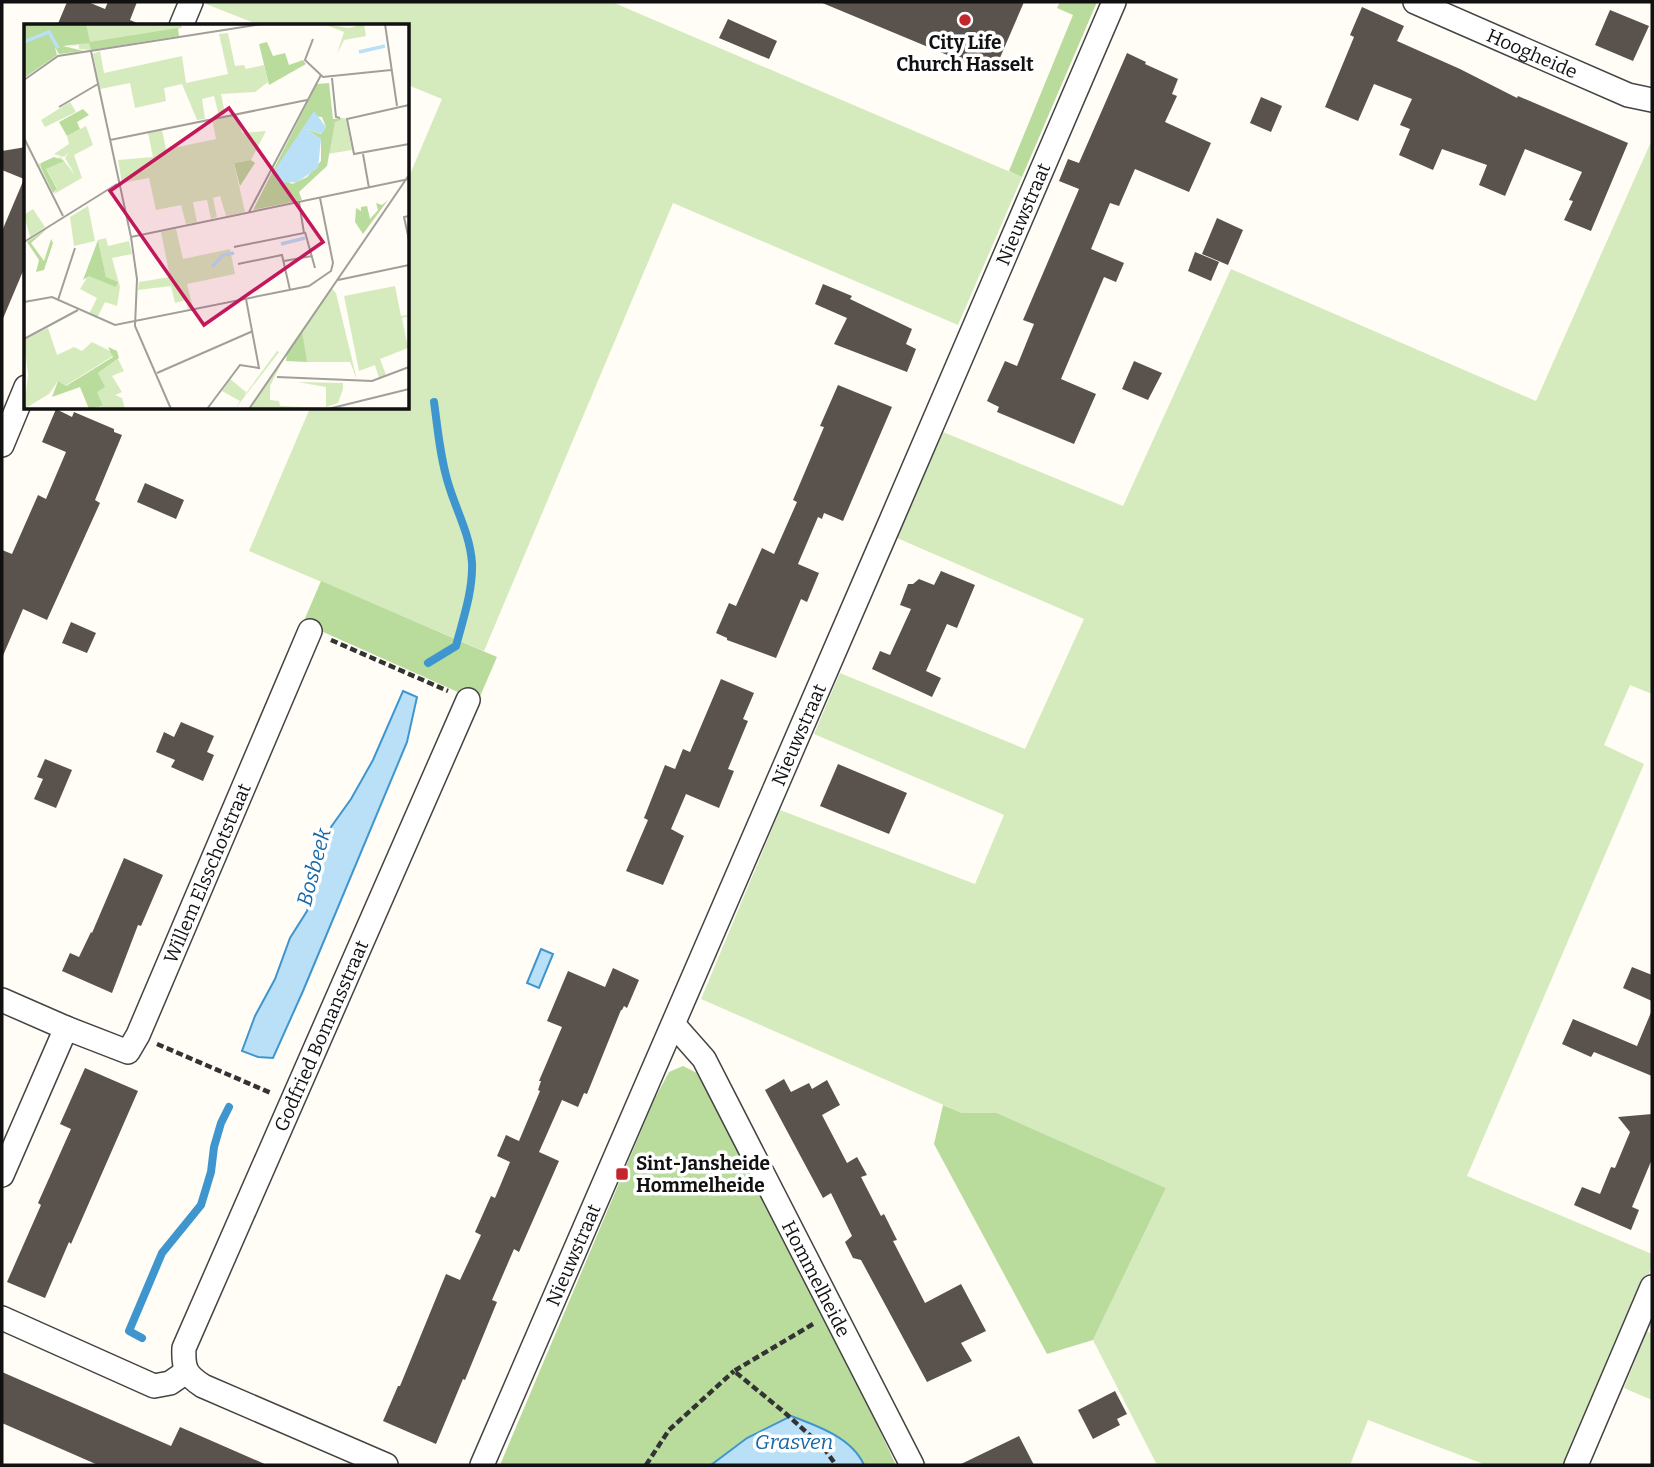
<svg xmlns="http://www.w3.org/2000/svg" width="1654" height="1467" viewBox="0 0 1654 1467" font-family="Bitter,serif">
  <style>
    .green { fill: #d5ebbd }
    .forest { fill: #b9dc9c }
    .water { fill: #b9e0f7; stroke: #3f96cf; stroke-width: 2 }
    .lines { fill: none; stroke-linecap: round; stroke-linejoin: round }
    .stream { stroke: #3f96cf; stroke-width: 8 }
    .building { fill: #5a524d }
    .street-casing { stroke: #444; stroke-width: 26 }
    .path { stroke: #333; stroke-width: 4.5; stroke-dasharray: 7 3.5; stroke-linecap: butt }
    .street { stroke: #fff; stroke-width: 23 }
    .poi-dot { fill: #c4262e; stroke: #fff; stroke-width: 2.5 }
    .labels { text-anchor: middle; stroke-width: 7; stroke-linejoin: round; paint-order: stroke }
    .poi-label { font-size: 19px; font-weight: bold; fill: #111; stroke: #fff }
    .street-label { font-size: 19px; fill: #111; stroke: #fff }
    .water-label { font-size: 21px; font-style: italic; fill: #1768a6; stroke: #fff }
    .inset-river { fill: none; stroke: #b9e0f7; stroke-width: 3.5 }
    .inset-road { fill: none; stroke: #a09f9a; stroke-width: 2 }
    .view { fill: #c2185b; fill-opacity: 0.15; stroke: #c2185b; stroke-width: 3.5 }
    .inset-edge { fill: none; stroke: #111; stroke-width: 3.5 }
  </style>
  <rect width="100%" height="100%" fill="#fffdf5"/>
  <path class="green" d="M207,2H612L1022,177L958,325L673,203L484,651L249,551L310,408H408V179L442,99L408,85V26H262L206,4Z
    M1650,144L1652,146V694L1630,685L1604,745L1644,764L1467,1176L1652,1254V1267L1565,1465H1486L1368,1420L1350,1465H1157L1093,1340L1166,1188L997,1113H962L701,999L780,810L975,884L1004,815L814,734L840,673L1025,749L1084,619L897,538L943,432L1123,506L1231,269L1536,401Z
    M1647,1331L1652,1334V1400L1624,1388Z"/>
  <path class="forest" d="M1060,2H1097L1022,177L1009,171L1073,15L1057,8Z
    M321,581L497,657L478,701L303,623Z
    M683,1066L699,1074L863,1395L896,1465H864C851,1438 818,1426 791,1416L747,1438L711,1465H500L655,1098L669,1072Z
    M943,1105L962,1113H997L1166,1188L1093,1340L1047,1354L934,1144Z"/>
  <path class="water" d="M403,691L417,697L407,742L303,991L273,1058L258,1057L242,1051L255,1016L275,979L290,938L307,911L316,875L331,827L351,799L373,760Z
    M541,949L553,954L539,988L527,983Z
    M791,1416C818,1426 852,1438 864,1465H711L747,1438Z"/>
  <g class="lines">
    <path class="stream" d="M428,663L456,646C463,619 473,591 472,563C470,535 457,512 449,486C440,458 438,430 434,402
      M142,1338L129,1331L162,1253L201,1205L211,1172L214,1147L221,1123L229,1107"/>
  </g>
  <path class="building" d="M67,2H88L105,9L108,2H137L130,20L144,26H57Z
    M820,2H1024L993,74Z
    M1362,7L1404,26L1397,41L1460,69L1517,98L1518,96L1628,143L1591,231L1564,220L1573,201L1569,200L1582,172L1525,149L1505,196L1479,185L1487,165L1442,149L1433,170L1399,155L1410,129L1400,125L1412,99L1374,84L1358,121L1325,107L1354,37L1350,35Z
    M1610,10L1649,26L1633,61L1595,45Z
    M728,19L777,41L769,59L719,38Z
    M1127,53L1146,62L1145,64L1178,79L1172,94L1177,96L1165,122L1211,143L1189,192L1135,169L1119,206L1110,203L1091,249L1124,263L1116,282L1104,277L1061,379L1096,394L1074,444L997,412L999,407L987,401L1005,361L1017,366L1034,324L1023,320L1079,189L1059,181L1068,159L1079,163Z
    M1261,97L1282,106L1271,132L1250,123Z
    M26,147V264L2,321V231L24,179L2,170V151Z
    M1217,218L1243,230L1228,265L1202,254Z
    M1195,252L1219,262L1211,281L1188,271Z
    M823,284L852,296L850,299L912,329L906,344L916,349L907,372L834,344L847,318L815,304Z
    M1134,361L1162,373L1148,400L1122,389Z
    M838,385L892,407L843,521L824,513L822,519L818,517L798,564L819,573L807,602L801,599L776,658L727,640V638L716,633L729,603L736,606L762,548L774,554L797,502L793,500L824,427L820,426Z
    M56,409L72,417L74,412L114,429V432L122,435L95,500L100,503L47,620L23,609L2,658V550L12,554L38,495L46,499L66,452L42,442Z
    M145,483L184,500L176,519L137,502Z
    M941,571L975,585L957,628L947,624L926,671L941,678L932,697L872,669L880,651L890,655L911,609L900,605L908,584H913L919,579L934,585Z
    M71,622L96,633L87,653L62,643Z
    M721,679L754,693L743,719L748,721L728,769L734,771L719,808L686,794L671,829L684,836L663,885L626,871L648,820L644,818L665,765L675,769L683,749L690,752Z
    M181,722L214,736L207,752L214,755L203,781L171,767L175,760L156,752L164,732L174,737Z
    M45,759L72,770L56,808L34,799L43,779L37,777Z
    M838,764L907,793L889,834L820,806Z
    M124,858L163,875L141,926L138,925L112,993L62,971L70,953L79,957L91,932L92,933Z
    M1632,967L1652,975V1001L1623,988Z
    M613,968L639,980L627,1008L624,1006L622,1010H621L587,1094L584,1093L578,1107L562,1100L539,1152L559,1161L519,1252L514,1249L492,1300L497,1302L465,1380L463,1379L436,1444L383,1421L398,1386H400L446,1274L460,1280L481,1235L475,1232L491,1196L495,1198L510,1162L497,1156L506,1135L519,1141L540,1091L538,1090L541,1081H539L562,1027L547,1021L568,971L605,987Z
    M1652,1010V1076L1594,1052L1591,1057L1562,1044L1573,1019L1637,1046Z
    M85,1068L138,1091L71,1244L69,1242L45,1298L7,1282L41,1205L38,1203L71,1129L60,1124Z
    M784,1079L791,1092L809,1083L812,1089L827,1080L840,1105L822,1115L847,1163L857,1157L867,1175L861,1177L881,1216L884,1214L897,1240L893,1241L925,1303L961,1284L986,1331L961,1343L972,1361L927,1382L861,1260L853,1258L845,1242L852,1236L831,1193L823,1198L765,1090Z
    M1652,1114V1159L1632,1207L1639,1210L1631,1230L1574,1205L1582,1187L1600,1194L1611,1167L1615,1168L1630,1132L1618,1117Z
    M2,1372L171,1446L180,1427L267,1465H98L2,1423Z
    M1115,1391L1127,1414L1117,1419L1120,1425L1093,1439L1078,1410Z
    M1019,1436L1034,1465H959Z"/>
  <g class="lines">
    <defs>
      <g id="street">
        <path id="s1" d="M1415,2L1628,95L1652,100"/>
        <path d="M181,26L191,2"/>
        <path d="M2,445L26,387"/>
        <path id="s2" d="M2,1000L66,1028L128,1052L138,1035L310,631"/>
        <path id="s3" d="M674,1025L704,1059L912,1465"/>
        <path d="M2,1175L66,1028"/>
        <path d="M2,1318L154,1386L170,1383L186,1372"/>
        <path id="s4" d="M386,1465L203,1386C186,1375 183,1369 184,1348L468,700"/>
        <path id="s5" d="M482,1465L890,523L1114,2"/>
        <path d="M1576,1465L1652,1287"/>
      </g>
    </defs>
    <use href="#street" class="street-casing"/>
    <path class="path" d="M331,640L448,691
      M157,1044L271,1093
      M813,1324L734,1371L784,1412L823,1447L836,1465
      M646,1465L669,1430L734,1371"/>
    <use href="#street" class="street"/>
  </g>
  <g class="poi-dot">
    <circle cx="965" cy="20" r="7"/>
    <rect x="615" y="1167" width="14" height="14" rx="3.5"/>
  </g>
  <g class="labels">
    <g class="poi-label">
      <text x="965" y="49">City Life<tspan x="965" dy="22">Church Hasselt</tspan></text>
      <text x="636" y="1170" text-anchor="start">Sint-Jansheide<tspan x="636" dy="22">Hommelheide</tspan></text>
    </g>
    <g class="street-label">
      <text dy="7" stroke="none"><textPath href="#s1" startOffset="128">Hoogheide</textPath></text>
      <text dy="7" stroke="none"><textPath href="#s5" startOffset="1363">Nieuwstraat</textPath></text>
      <text dy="7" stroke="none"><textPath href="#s5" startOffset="796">Nieuwstraat</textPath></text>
      <text dy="7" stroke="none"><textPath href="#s2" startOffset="332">Willem Elsschotstraat</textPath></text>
      <text dy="7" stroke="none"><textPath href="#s4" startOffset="586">Godfried Bomansstraat</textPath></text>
      <text dy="7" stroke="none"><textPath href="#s5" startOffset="229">Nieuwstraat</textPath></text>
      <text dy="7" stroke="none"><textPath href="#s3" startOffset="292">Hommelheide</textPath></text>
    </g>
    <g class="water-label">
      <text transform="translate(314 867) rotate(-75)" y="7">Bosbeek</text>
      <text x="794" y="1449">Grasven</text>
    </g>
  </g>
  <g transform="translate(24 24)">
    <rect width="385" height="385" fill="#fffdf5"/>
    <path d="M62,0H157L158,4L66,19L67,26L55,25V21L39,24L65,18ZM300,0L325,4L340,0L342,12L320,16L313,30L320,8ZM204,9L211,42L220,41L222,45L240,41L244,58L231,68L197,70L201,90L195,92L190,72L178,75L181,95L173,96L158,60L140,64L142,77L111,84L106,59L76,65L69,30L76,27L80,49L158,32L162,59L204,50L195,10ZM46,78L52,88L21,103L17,96ZM213,90L218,109L242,107L227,136L210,139L221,188L202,192L196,172L189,174L193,193L187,195L183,176L169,178L173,198L162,200L157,181L132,186L125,154L98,159L94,136L129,133L124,109L138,106L143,130L149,124L192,115L188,95ZM322,95L328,126L303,130L311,97ZM62,102L69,121L50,131L58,154L30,170L33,164L22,145L36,135L17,144L14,140L37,133L51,151L41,134L45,128L40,133L30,130L45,120L43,112ZM64,182L71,217L50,222L46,193ZM9,185L21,203L6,213L0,191ZM152,205L159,235L206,225L211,250L163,260L169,284L164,285L162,276L151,279L147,262L114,266L115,258L146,253L137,208ZM82,214L84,222L105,217L108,230L88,234L96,263L93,282L81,278L73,294L65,290L73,274L56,265L64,252L82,254L74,216ZM371,262L377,292L385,291V285V292L378,294L384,324L356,335L362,351L355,354L351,341L335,347L320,272ZM307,264L312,269L333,356L326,338H283L274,315L271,323H266ZM24,304L33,331L50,323L58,327L68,318L92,330L41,362L34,357L25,370L0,385L4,351L0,316ZM253,327L255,328L211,385L216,377L198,367L206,355L222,368L220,372ZM263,328L246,362V376L255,377L256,382L299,384L226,385ZM94,335L100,347L88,352L98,368L91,371L98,374L101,385H74L79,382L72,368L80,363L74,349ZM274,358L319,359V365L314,379L302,383V363Z" fill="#d5ebbd"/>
    <path d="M0,0H62L66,18L154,4L155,12L67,26L65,19L39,22L60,27L35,30L31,23L33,31L0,54ZM243,18L249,32L261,29L265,41L279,36L282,40L245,61L235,20ZM305,59L309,95L322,94L311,98L303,142L275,168L278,176L229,186L293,60ZM288,92L298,93L302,103L297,110L282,105L297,115V137L283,153L268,160L249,149ZM59,85L65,91L53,98L56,105L43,112L35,98ZM30,133L40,137L22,145L33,165L29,169L17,144V139ZM227,136L231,139L216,162L210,139ZM364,176L339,210L331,198L332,184L337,187V183L343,182L346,195L354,186L352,179L358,181ZM23,205L7,219L20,237L27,215L29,219L20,246L12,248L15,236L3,218ZM74,216L82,253L94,258L92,263L65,252L59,256ZM278,307L283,338L262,337L263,328ZM84,323L93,327L95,334L74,349L81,363L73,368L79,382L65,385L56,363L28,373L34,357L42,362L89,333Z" fill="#b9dc9c" fill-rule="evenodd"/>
    <path d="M290,87L302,103L298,110L282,105L297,115L294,144L273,158L254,159L249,149Z" fill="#b9e0f7"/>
    <path class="inset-river" d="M0,18L25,8L34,24M335,28L361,22M257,220L281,214M188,243L199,231L210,229"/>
    <path class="inset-road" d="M361,0L373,82M289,15L281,36L299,53L367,46M67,27L107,213L113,255L111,302L147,385M308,54L312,93L316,94M0,56L34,32L238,0M385,81L323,95L330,130L385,120M35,83L74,60M0,114L39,192M86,116L283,76M339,130L345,164M225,188L297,51M385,192L380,193L385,216M281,208L291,244M107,213L385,155M0,218L93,160M210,223L280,209L275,178M260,237L288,232M214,240L258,231L266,266M314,256L385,241M34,276L51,224M0,278L28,273L91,301L285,262L307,247L309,239L296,174M0,315L54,286M133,349L229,307M253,353L348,357L385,343M183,385L216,341L235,344L222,275M225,385L385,151M304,385L385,365"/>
    <path class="view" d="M205,84L299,218L180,301L86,167Z"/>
    <rect width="385" height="385" class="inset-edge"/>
  </g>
  <rect width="1654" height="1467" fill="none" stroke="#111111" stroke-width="7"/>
</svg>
